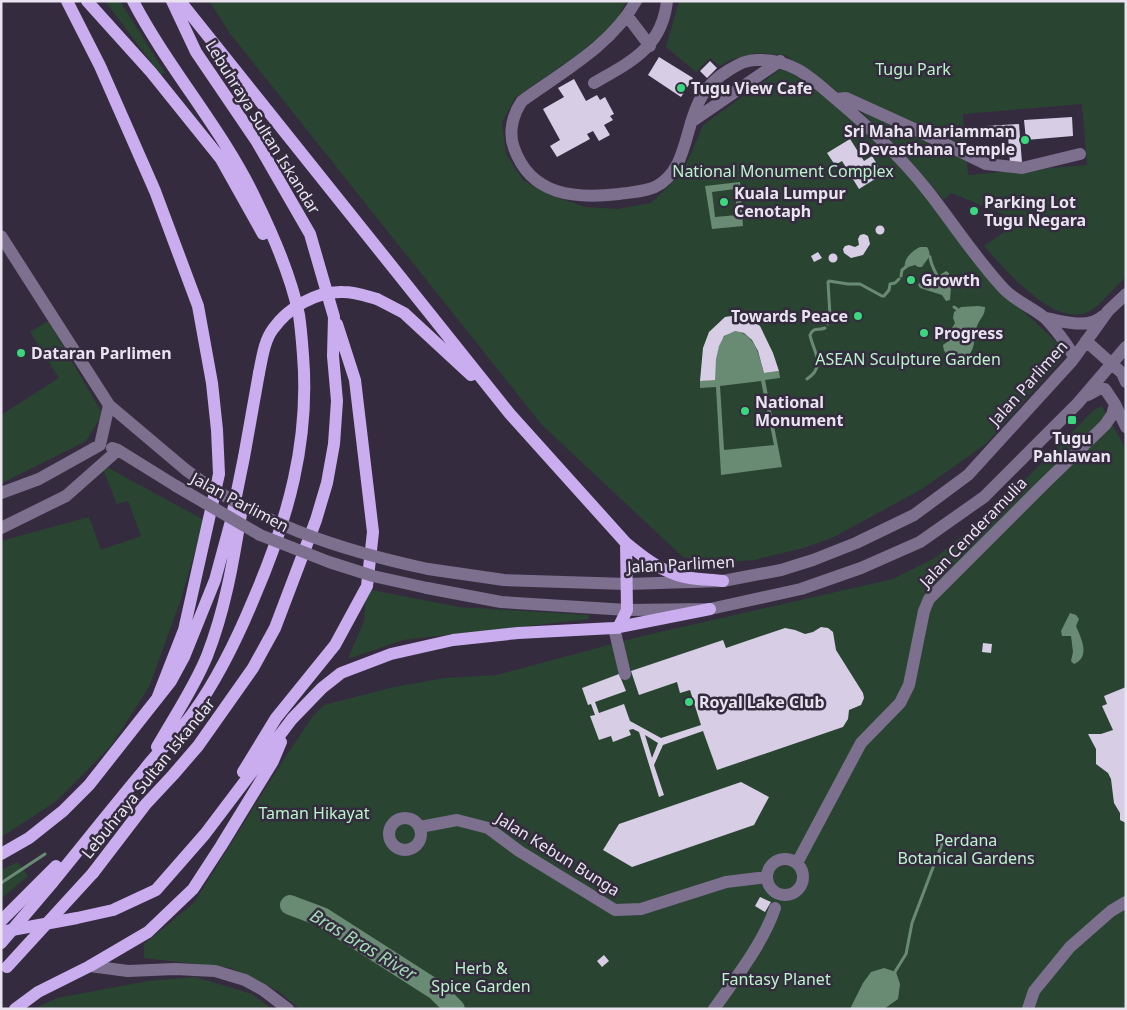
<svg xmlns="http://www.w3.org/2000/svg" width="1127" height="1010" viewBox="0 0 1127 1010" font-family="'Noto Sans',sans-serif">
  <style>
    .green { fill: #2a4432; fill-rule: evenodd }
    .water { fill: #6a8b73; fill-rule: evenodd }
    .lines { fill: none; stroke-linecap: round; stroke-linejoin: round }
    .stream { stroke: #6a8b73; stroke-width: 3 }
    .river { stroke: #6a8b73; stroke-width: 20 }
    .building { fill: #d7cee5; fill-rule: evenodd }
    .minor { stroke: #7d708f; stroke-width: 12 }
    .major { stroke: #caadee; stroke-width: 12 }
    .minor-bridge { stroke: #7d708f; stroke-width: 12 }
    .major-bridge { stroke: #caadee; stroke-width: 12 }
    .poi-dot { fill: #3bd77f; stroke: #342c3e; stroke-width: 2 }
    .labels { text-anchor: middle; stroke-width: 5; stroke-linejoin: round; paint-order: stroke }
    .park-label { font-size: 16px; fill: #baf4ca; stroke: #342c3e }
    .poi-label { font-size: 16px; font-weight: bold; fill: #e9e4f0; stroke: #342c3e; text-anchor: start }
    .street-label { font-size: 16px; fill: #e9e4f0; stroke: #342c3e }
    .water-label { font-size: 18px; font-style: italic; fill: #9fd9b0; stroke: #342c3e }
  </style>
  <rect width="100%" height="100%" fill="#342c3e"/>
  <path class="green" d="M105,1H120L165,73L161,75Z
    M209,1H626L615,24L577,55L515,98L502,122L506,154L523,180L550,195L585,207L618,209L651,203L680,175L691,154L703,125L782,68L807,82L870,135L920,186L1004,293L1063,348L1062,359L986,444L922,489L832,538L803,548L754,560L712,563L683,557L542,425L229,32Z
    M679,1H1126V277C1115,286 1104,301 1093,309C1058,334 1004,268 984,246L1020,221L951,193L944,200L903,153L857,107L816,75L785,55L756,53L732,59L720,66L710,58L696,72L666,47ZM1082,104L1087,165L968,175L963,114Z
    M48,321L101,411L99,420L86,441L2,483L1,415L59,378L30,332Z
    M1102,406L1126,449V1009H300L278,991L231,968L144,958V944L194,903L282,762L313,716L324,705L394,687L445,678L497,675L638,637L893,579L935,558L1002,503L1094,410Z
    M101,464L204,520L181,599L149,687L111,746L55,802L3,836L1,833V541L89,517L101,550L141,536L128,501L117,504Z
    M366,589L459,607L589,615V619L403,640L348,659L364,621Z
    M18,862L28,876L1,899V870Z
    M195,977L252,994L271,1009H34L57,998L148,981Z"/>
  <path class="water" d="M740,182L743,226L712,229L705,186ZM735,189L737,215L715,217L712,192Z
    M920,247H927C933,256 927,259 922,267H918L915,265L905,268C903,259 912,251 920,247Z
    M946,271L949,273L951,287L950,300L946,301L942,295L920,288L918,285L921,281L937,277Z
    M978,306L985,307C985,316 980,318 977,326C972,342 978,351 961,361C952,357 944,357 943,345L951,339V330L955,323L953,318L954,312L961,307Z
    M735,331C756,334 759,356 764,373L779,371L780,378L765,380L782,467L721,475L716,387L700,388V381L715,379C715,363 714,335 735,331ZM761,381L774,445L724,450L720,386Z
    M1070,613L1076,615L1079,619L1076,626C1081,638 1091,657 1074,664L1071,661L1073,652L1071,636H1062L1061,631Z
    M884,968L896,972L900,984L898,999L884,1009H850L863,983L871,972Z"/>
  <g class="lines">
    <path class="stream" d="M927,255L930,257C931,266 935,271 939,279
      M901,276L902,270L907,266
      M829,281L848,284H860L882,296H884L889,290L890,284L895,283L899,279
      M954,307L957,309
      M828,324L830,316L828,282
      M807,379C827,366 813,351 810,335C814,326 818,331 825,328
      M1,883L45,854
      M893,975L906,954L912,923L943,841"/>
    <path class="river" d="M290,905L322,917L436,990L455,1009"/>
  </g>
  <path class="building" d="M659,57L693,78L681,97L648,75Z
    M710,61L717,68L707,78L700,71Z
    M574,79L586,101L597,95L600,100L605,97L614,114L610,116L613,120L604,125L610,135L599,141L593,131L587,134L590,139L557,157L550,146L560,140L543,109L564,97L558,88Z
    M1072,117L1073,136L1026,140L1024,120Z
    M1019,124L1022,163L1010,164L1008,135L987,136L986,126Z
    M850,139L864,161L872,156L883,174L859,189L842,161L835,165L827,153Z
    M875.5 230a4.5 4.5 0 1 1 9 0a4.5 4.5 0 1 1-9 0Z
    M864,234L868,236L870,244L863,255L851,258L844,253L843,249L845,246L849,245L855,247L859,245L858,239L860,235Z
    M818,252L822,258L814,262L811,256Z
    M828.5 258a4.5 4.5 0 1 1 9 0a4.5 4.5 0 1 1-9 0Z
    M738,315L751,319L760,326L773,353L779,371L764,373L758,351L752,340L744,333L735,331L724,336L719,346L716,359L715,380L700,381L703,348L709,332L725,317Z
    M821,627L828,628L833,632L836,650L863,693L864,698L861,705L849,710L848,719L843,727L717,770L703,731L663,745L654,765L664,795L659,797L639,732L633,729L629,730L631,735L613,742L611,736L599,740L590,716L595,715L591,704L588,705L582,688L619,674L626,691L595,702L599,713L624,704L630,721L661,738L701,725L690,690L680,693L677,682L639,695L631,671L723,640L726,648L785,628L795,630L805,634L813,632ZM645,735L658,743L652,758Z
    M983,643L992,644L991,653L982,652Z
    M1126,687V823L1120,820V813L1114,803L1111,779L1108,773L1096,764V749L1088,734H1101L1113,730L1102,706L1107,704L1104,696Z
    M741,782L769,797L754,825L632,867L603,850L619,824Z
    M760,897L771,902L765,912L755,906Z
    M604,955L609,961L602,967L597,961Z"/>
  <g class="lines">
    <path class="minor" d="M636,1C612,45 562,72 522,101C513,114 508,132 514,148C531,196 575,199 619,194C631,192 644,192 655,187C689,170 684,124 702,96C708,86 719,76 729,70C739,64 747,59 760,60C795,60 813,80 838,101C870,128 901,157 927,190C953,223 975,258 1004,289C1015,301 1032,307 1045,318C1053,326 1070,347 1074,358
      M628,17L650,46
      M594,83C630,62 662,48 667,1
      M836,99L846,98L912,128L986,164L1022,168L1080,154
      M691,122L780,61
      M1,236L109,405L186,470
      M1045,318C1063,321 1088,330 1103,316
      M1086,341L1122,373L1126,382
      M1088,395L1099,389H1105L1115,404L1126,427
      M112,448L118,450L176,486
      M1,493L39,479L100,445L109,405
      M1,528L66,496L118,450
      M428,569L504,580L627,584L723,581L781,570L813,560L856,543L914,515L968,475L1072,361L1108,311L1126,294
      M427,588L501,602L627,610L710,609L801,589L861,568L920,542L984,497L1078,403L1126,347
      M614,628L625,674
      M389 834a16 16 0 1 1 32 0a16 16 0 1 1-32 0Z
      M420,827L457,820L488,828L519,851L615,910L641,909L726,882L767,877
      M767 877a18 18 0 1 1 36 0a18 18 0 1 1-36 0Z
      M797,863L861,743L900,703L909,685L924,611L929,599L1045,483L1105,425L1112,415L1115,404
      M90,966L128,971L175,969L215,971L245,980L263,990L288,1009
      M714,1009C735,979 764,942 775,908
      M1028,1009L1034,991L1070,947L1111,911L1126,902"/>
    <path class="major" d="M67,1L100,66L155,191L198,306L212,383L217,430L219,474L184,630L157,699
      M87,1L151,72L221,159L263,234
      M180,1L510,414L626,543C640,554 655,567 672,573C688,580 707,579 723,581
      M377,299L404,313L471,375
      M618,628L627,610L626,543
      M157,747C174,717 194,688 207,656C225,610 233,563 241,514
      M243,772L276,718L335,645L367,586L373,532L355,380L337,324
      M1,854L29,838L63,811L89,785L171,681L184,657L215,580L231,521L244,457L259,373
      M93,873L145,805L173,775L198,746L253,668L275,628L316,520L327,483L334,444L337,401L333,356L334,317L310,234L257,142L196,52L172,1
      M52,883C83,845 113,807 144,770C159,750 179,733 193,713C219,677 237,639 254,598C288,519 310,441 303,355C302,342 301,328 299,315C291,276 274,237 257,202C224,131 169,70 133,1
      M1,921L56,866
      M1,932L77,918L113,910L156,890L205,834L292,719L322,688L341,673L391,654L453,640L518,633L614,628L710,609
      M15,1009L38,992L90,966L148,932L193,889L221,846L273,761L281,742"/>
    <path class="minor-bridge" d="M186,470C256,523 343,551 428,569
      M176,486L260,535L329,562L373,576L427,588"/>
    <path class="major-bridge" d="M259,373C262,359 264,341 273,329C288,308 316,291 343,292C355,292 366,296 377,299
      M1,943L52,883
      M7,967L93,873"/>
  </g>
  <g class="poi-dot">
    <circle cx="681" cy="88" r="5"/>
    <circle cx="1025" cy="140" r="5"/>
    <circle cx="724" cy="202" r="5"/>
    <circle cx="974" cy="211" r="5"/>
    <circle cx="911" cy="280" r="5"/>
    <circle cx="858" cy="316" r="5"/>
    <circle cx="924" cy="333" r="5"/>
    <circle cx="21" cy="353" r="5"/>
    <circle cx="745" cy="411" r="5"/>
    <rect x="1067" y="415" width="10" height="10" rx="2.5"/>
    <circle cx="689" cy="702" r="5"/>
  </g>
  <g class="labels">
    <g class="park-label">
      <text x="913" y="75">Tugu Park</text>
      <text x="783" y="177">National Monument Complex</text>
      <text x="908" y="365">ASEAN Sculpture Garden</text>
      <text x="314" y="819">Taman Hikayat</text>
      <text x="966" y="846">Perdana<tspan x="966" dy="18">Botanical Gardens</tspan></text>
      <text x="481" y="974">Herb &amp;<tspan x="481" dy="18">Spice Garden</tspan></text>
      <text x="776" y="985">Fantasy Planet</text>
    </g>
    <g class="poi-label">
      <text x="691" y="94">Tugu View Cafe</text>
      <text x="1015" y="137" text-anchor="end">Sri Maha Mariamman<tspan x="1015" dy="18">Devasthana Temple</tspan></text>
      <text x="734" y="199">Kuala Lumpur<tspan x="734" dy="18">Cenotaph</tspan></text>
      <text x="984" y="208">Parking Lot<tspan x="984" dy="18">Tugu Negara</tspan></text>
      <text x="921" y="286">Growth</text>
      <text x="848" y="322" text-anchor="end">Towards Peace</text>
      <text x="934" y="339">Progress</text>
      <text x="31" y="359">Dataran Parlimen</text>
      <text x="755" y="408">National<tspan x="755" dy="18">Monument</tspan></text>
      <text x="1072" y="444" text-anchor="middle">Tugu<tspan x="1072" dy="18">Pahlawan</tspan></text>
      <text x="699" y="708">Royal Lake Club</text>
    </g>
    <g class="street-label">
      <text transform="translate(263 127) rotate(58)" y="6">Lebuhraya Sultan Iskandar</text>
      <text transform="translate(1028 383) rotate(-48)" y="6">Jalan Parlimen</text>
      <text transform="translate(240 502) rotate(28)" y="6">Jalan Parlimen</text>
      <text transform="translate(973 532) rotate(-46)" y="6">Jalan Cenderamulia</text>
      <text transform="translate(681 564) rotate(-3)" y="6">Jalan Parlimen</text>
      <text transform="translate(148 778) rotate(-51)" y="6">Lebuhraya Sultan Iskandar</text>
      <text transform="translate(558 854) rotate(32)" y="6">Jalan Kebun Bunga</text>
    </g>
    <g class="water-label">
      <text transform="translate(363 945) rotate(31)" y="6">Bras Bras River</text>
    </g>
  </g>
  <rect width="1127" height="1010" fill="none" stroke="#e9e4f0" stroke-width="5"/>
</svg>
